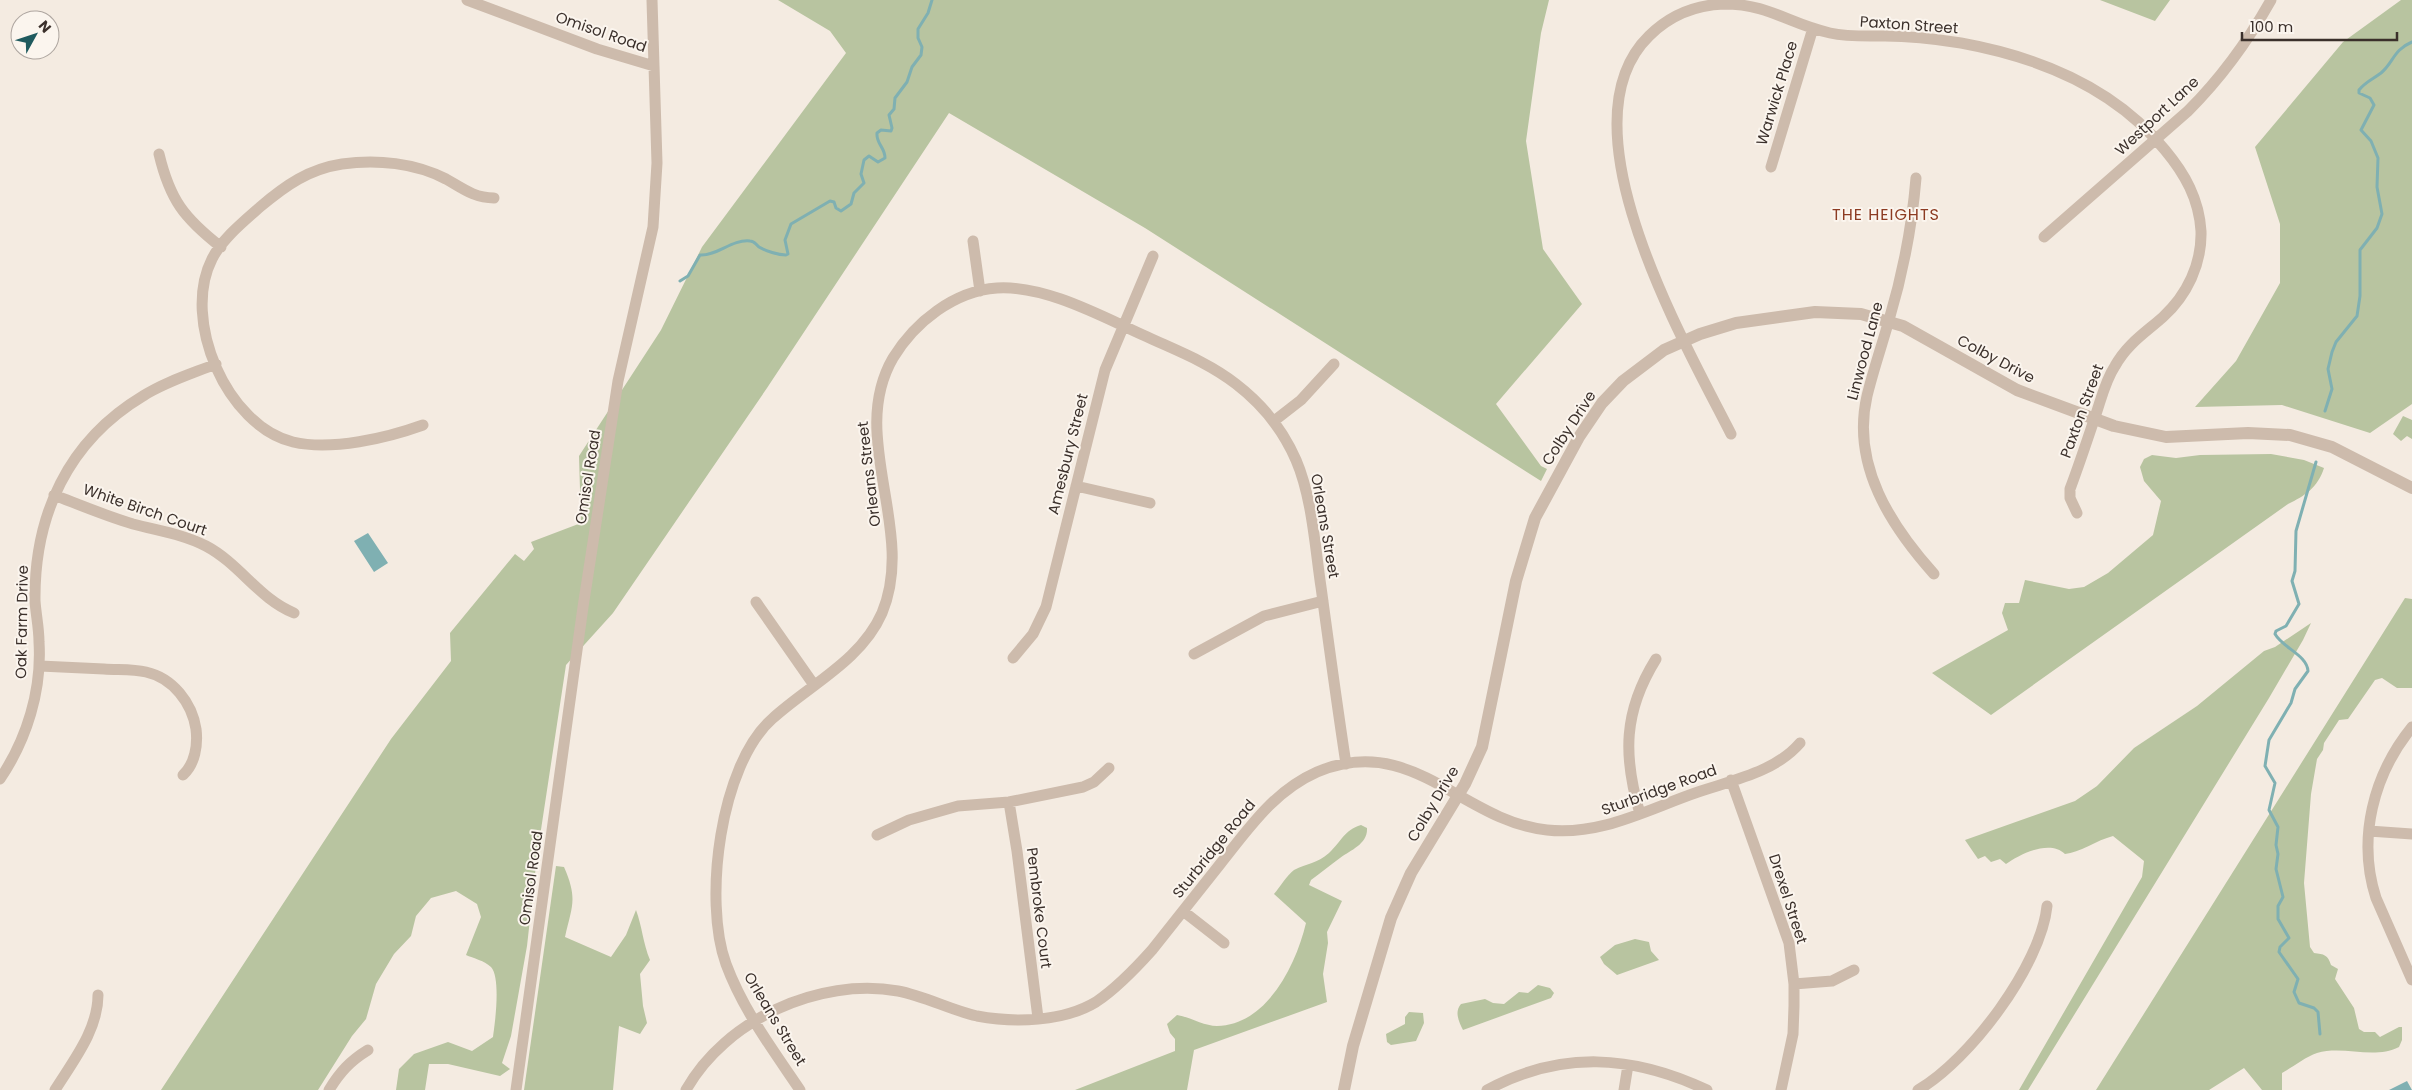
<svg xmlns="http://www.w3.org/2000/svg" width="2412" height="1090" viewBox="0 0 2412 1090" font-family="Poppins,sans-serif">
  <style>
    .green { fill: #b8c4a0 }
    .water { fill: #7fb0b2 }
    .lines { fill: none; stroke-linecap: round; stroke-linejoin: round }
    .stream { stroke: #7fb0b2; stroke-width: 3 }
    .minor { stroke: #cdbbac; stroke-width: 11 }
    .tertiary { stroke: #cdbbac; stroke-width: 12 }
    .labels { text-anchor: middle; stroke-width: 4; stroke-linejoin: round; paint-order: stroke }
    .street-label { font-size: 15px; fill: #3b302b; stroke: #fbf5ee }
    .neighbourhood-label { font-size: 16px; letter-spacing: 1px; fill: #8c3b22; stroke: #fbf5ee }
  </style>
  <rect width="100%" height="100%" fill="#f4ebe1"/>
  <path class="green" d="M778,0H1549L1541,33L1526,141L1543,249L1582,304L1496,404L1541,466L1547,469L1541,481L1145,228L949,113L767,388L613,613L566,665L537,856L527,946L511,1036L502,1063L510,1069L500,1076L448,1064H429L425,1090H396L399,1069L414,1054L448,1042L472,1051L493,1037C495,1023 501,978 491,967C485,961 473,958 466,955L481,917L477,904L456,891L431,898L416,916L411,936L394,954L376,984L366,1019L352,1036L318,1090H161L391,739L451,661L450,633L515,554L524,561L534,549L531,542L581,523L579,456L661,330L702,247L846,53L830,31Z
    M2100,0H2170L2155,21Z
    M2401,0H2412V404L2370,433L2282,405L2195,407L2236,361L2280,283V224L2255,147L2343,42Z
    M2403,416L2412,420V439L2407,436L2401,441L2393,434Z
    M2271,454L2304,460L2324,468C2318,487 2305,496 2288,504L1991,715L1932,673L2008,630L2002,613L2005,603H2019L2025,580L2069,589L2084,587L2108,573L2153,535L2161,501L2144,481L2140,467L2144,459L2152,455L2176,458L2200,455Z
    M2405,598L2412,599V688H2397L2382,678L2375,680L2348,719L2339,720L2324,743L2323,750L2317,759L2311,794L2304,883L2310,947L2314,953C2324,954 2328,955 2331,965L2338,969L2335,979L2354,1008L2359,1029L2364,1032H2375L2380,1037L2399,1027H2402V1040L2399,1047C2373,1060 2344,1045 2317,1053C2305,1057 2293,1067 2282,1073V1090H2262L2244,1068L2209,1090H2096Z
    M2311,623L2303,640L2269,698L2028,1090H2019L2142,877L2144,861L2113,836C2097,840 2079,853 2065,854C2050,839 2020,854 2006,864L2000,859L1991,862L1985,856L1978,859L1965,840L2075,801L2097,786L2134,748L2197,706L2264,651L2275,647Z
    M1361,825L1367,828C1368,844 1351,850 1340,858C1330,865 1321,873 1311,880L1309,885L1342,901L1327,932L1328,943L1323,974L1327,1002L1194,1050L1187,1090H1075L1175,1051V1039L1170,1033L1167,1024L1177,1015C1190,1017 1204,1026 1217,1026C1267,1025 1296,965 1306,923L1274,894C1280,887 1287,875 1294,870C1307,863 1317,864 1329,853C1341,842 1344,830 1361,825Z
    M556,866L564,867C578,899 572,906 565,937L611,957L626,935L636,910C642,926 643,943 650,960L640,974L643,1006L647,1023L640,1034L619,1026L613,1090H524Z
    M1635,939L1649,942L1651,951L1659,960L1617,975L1604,964L1600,957L1615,945Z
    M1538,985L1550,988L1554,993L1551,998L1463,1030C1459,1022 1454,1012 1461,1004L1485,999L1493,1003L1504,1004L1519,992L1528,993Z
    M1409,1012L1423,1013L1424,1023L1416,1041L1391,1045L1387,1042L1386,1034L1405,1024V1017Z"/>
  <path class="water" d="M368,533L388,563L374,572L354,541Z
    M2407,1081L2412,1090H2389Z"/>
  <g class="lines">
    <path class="stream" d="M680,281L688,276L700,255C717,256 732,239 750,241C755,241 755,244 759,247C766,251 778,255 786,255L788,254L785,240L791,224L830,201L834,202L836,208L841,211L851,204L854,193L864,183L861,174L864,160L869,156L878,162L885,158C885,147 876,144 877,133L881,130L891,131L892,128L889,115L894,109L895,98L907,82L912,67L921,55L922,47L918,38V29L928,13L932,0
      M2325,411L2332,389L2328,369L2332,352L2336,342L2357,316L2360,296V250L2377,228L2382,214L2377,187L2378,158L2371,141L2361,130L2374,105L2370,98L2359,93V90C2365,82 2373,79 2381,73C2394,62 2393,50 2412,42
      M2316,462L2296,531L2295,571L2292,581L2299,604L2286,626L2276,631L2275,634C2283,648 2307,655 2308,671L2295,689L2291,703L2269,740L2265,766L2275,783L2269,810L2278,827L2276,845L2278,854L2276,869L2283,897L2278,906V919L2289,938L2280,947L2279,952L2298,979L2294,992L2299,1003L2314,1008L2318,1012L2320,1034"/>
    <path class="minor" d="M467,0L597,49L654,66L657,163L653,227L618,381L583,607L516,1090
      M652,0L654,66
      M159,154C170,200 184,218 221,247
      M1771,167L1813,28
      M1916,178C1912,227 1903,273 1889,320C1882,345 1873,371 1867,396C1851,465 1891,526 1934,574
      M2044,237L2188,111C2222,77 2248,41 2271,0
      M973,241L980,291
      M1274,421L1301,400L1334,364
      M423,425C387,438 332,451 293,442C227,426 181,320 212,259C222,239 243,222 260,207C286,185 309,169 342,164C377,159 415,163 446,179C462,188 474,198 494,198
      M1731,434C1685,343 1558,125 1649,36C1670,15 1695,5 1724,4C1769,4 1789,24 1830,33C1848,37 1866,36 1885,36C1910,36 1936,39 1961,43C2038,57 2114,87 2165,150C2185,174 2199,199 2201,231C2202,264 2187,295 2163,317C2145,333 2127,344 2115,366C2105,381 2101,400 2095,417C2087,441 2079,465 2070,489V498L2077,513
      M1076,486L1150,503
      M54,495C80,505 106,516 133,524C159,531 183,534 206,546C240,564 259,599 294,613
      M756,602L814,685
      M1194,654L1264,616L1323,601
      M1013,658L1033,634L1046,607L1105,370L1153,256
      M40,666C61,667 83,668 104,669C118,670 133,669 146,672C173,678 192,703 196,729C198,745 195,764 183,775
      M2412,727C2373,775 2357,839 2376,898L2412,980
      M0,779C27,739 42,690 39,642C39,628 36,615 35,601C34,515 68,441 143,396C165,382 191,374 216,364
      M1731,780L1789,943L1794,984V1006L1793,1034L1781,1090
      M1009,802L1017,851L1038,1018
      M1640,814C1623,756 1623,712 1656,659
      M2369,831L2412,834
      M877,835L909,820L958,806L1009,802L1083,787L1094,782L1109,768
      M1183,911L1224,943
      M1794,984L1832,981L1854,970
      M55,1090C73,1061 98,1030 98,995
      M329,1090C340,1072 350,1061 368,1050
      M686,1090C725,1020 819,977 898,991C925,996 950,1010 977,1016C1014,1023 1063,1022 1096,1002C1117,988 1135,969 1152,950C1175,921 1198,892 1221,863C1249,828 1274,791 1317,772C1413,732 1461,821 1547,830C1601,836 1648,809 1698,792C1733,780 1775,772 1800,743
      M800,1090C773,1050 743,1010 726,964C703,901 720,765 772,719C809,685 861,661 882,613C917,530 847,437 893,358C915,322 954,291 997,288C1045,285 1101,316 1143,335C1175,350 1208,362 1236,384C1262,404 1283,430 1296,460C1312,497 1315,547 1321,587C1329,646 1337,705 1346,764
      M1487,1090C1561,1050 1633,1055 1707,1090
      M1624,1090L1628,1065
      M1918,1090C1970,1060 2041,965 2047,906"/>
    <path class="tertiary" d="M1344,1090L1353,1046L1391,918L1411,873L1465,784L1482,747L1516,581L1535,518L1579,437L1602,403L1623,381L1664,350L1700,334L1736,323L1815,312L1861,314L1903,326L2017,390L2114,426L2166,437L2248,433L2290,435L2332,447L2412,488"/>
  </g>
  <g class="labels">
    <g class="street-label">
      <text transform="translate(1909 25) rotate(4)" y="5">Paxton Street</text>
      <text transform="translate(601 32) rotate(19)" y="5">Omisol Road</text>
      <text transform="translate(1777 93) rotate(-73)" y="5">Warwick Place</text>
      <text transform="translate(2157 116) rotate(-43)" y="5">Westport Lane</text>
      <text transform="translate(1865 351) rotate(-75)" y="5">Linwood Lane</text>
      <text transform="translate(1996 359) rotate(28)" y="5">Colby Drive</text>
      <text transform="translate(2082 411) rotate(-70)" y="5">Paxton Street</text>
      <text transform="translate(1569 428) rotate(-57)" y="5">Colby Drive</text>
      <text transform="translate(1068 454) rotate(-76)" y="5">Amesbury Street</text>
      <text transform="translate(869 474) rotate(-97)" y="5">Orleans Street</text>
      <text transform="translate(588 477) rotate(-81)" y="5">Omisol Road</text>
      <text transform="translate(145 510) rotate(19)" y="5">White Birch Court</text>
      <text transform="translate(1325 526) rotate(80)" y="5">Orleans Street</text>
      <text transform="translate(22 622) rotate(-89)" y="5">Oak Farm Drive</text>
      <text transform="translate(1659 790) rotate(-20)" y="5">Sturbridge Road</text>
      <text transform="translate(1433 804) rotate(-59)" y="5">Colby Drive</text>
      <text transform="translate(1214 849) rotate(-51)" y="5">Sturbridge Road</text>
      <text transform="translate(531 878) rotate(-82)" y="5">Omisol Road</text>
      <text transform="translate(1788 899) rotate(72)" y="5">Drexel Street</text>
      <text transform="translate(1039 908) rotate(83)" y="5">Pembroke Court</text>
      <text transform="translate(775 1019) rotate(59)" y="5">Orleans Street</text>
    </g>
    <g class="neighbourhood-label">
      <text x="1886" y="220">THE HEIGHTS</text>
    </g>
  </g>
  <g transform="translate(35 35) rotate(50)"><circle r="24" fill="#fbf5ee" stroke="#aea6a0"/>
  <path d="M0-4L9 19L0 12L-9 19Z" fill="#1f5a5e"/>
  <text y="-8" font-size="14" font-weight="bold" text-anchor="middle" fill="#3b302b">N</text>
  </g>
  <path d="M2242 32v8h155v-8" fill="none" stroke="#3b302b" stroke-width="2.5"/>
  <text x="2250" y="32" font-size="15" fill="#3b302b" stroke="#fbf5ee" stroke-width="4" paint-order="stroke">100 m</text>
</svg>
